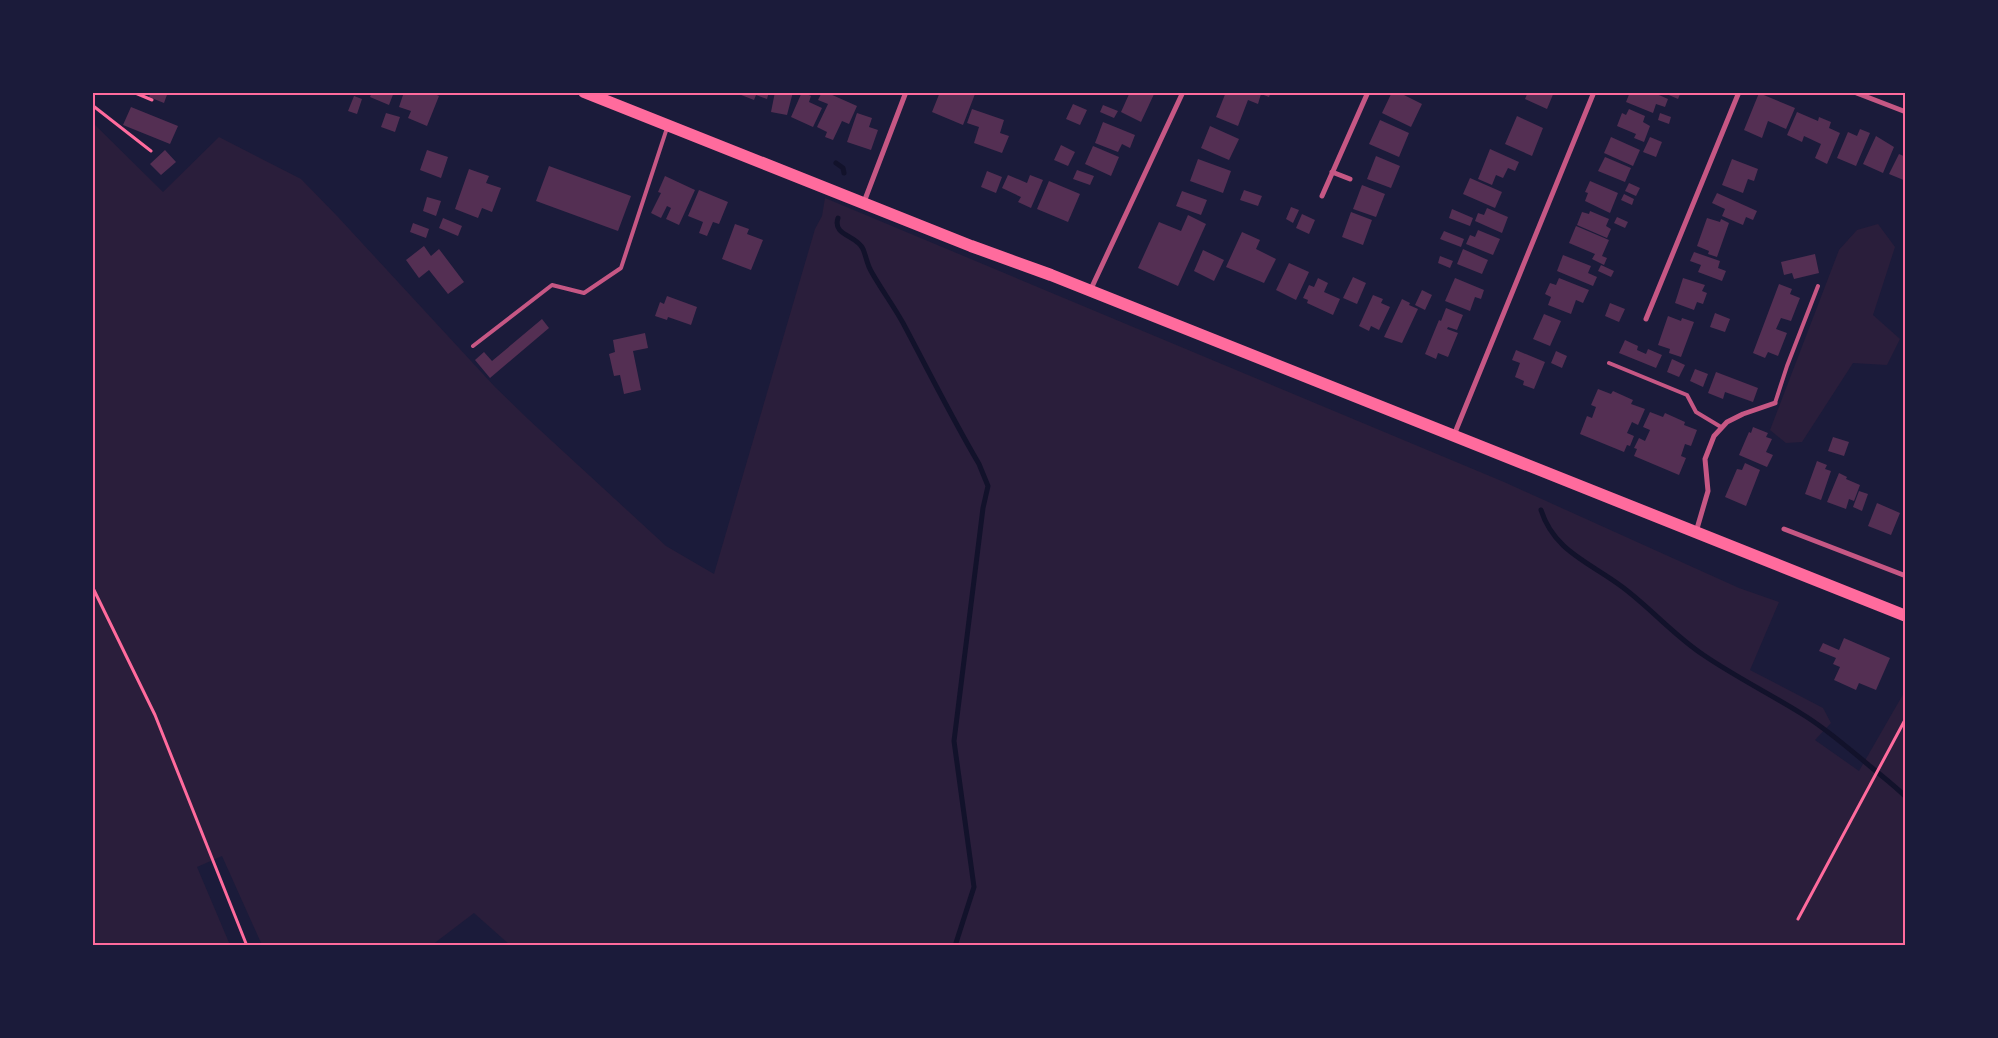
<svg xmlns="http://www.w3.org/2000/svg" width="1998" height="1038" viewBox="0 0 1998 1038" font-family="Georgia,serif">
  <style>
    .green { fill: #2a1e3b }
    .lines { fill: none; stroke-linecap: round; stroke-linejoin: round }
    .stream { stroke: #12122b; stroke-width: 5 }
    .building { fill: #542f53 }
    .path { stroke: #ff6b9d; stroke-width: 3 }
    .service { stroke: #c65784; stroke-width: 4 }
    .minor { stroke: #c65784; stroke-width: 5 }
    .primary { stroke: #ff6b9d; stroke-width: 12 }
    .neatline { fill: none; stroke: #ff6b9d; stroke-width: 2 }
  </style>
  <rect width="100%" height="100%" fill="#1b1b3a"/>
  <path class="green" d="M92,122L163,192L219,137L301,179L338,217L495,387L528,419L666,546L714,574L815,229L822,216L825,198L1504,482L1739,588L1779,602L1750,670L1823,708L1831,723L1815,740L1859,771L1905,691V945L511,946L474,913L432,945H262L222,856L197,867L230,945H93Z
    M1878,224L1895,247L1873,315L1900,339L1887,365L1853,363L1802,442L1786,443L1770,430L1839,250L1857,230Z"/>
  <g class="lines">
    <path class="stream" d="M836,163L843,168L844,173
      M838,218C832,236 857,235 863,249C866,256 867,264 871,271C881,289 893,305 903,323C928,370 952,418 979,464L988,486L983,508L954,741L974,887L955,946
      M1541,510C1554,551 1589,562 1621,586C1651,608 1674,636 1705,656C1736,677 1770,694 1802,714C1827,729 1849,749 1871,767C1883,777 1895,786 1906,797"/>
  </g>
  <path class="building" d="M151,92H168L164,103L149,97Z
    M372,92H394L389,105L370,97Z
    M404,92H430L439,96L427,126L408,118L411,111L399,107Z
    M769,92L767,99L756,95L754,100L736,93Z
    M775,92H793L787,115L771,112Z
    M802,92L811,96L809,102L822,108L813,127L791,117Z
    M822,92H831L830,94L857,106L849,124L842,121L833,140L825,137L827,132L817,127L828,104L818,100Z
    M940,92H971L975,94L963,125L932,112Z
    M1130,92H1155L1141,122L1121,112Z
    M1226,92H1271L1269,97L1261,94L1258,104L1248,100L1238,126L1216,117Z
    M1392,92H1398L1422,104L1411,127L1382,113Z
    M1528,92H1554L1547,109L1525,99Z
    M1630,92H1652L1668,99L1665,107L1656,104L1653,113L1626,102Z
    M1662,92H1681L1678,99Z
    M1759,93L1795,108L1786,129L1768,121L1762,138L1744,130Z
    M354,96L362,99L357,114L348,111Z
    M1073,104L1087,110L1080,125L1066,119Z
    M1103,105L1118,111L1114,118L1100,112Z
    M131,107L178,126L170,144L123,125Z
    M972,109L1004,120L1000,133L1009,136L1002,153L974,143L979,127L967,123Z
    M1629,109L1645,116L1643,122L1650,126L1644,142L1634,138L1636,134L1617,126L1622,113L1626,115Z
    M1797,112L1818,121L1819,117L1831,122L1829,128L1840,133L1827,164L1815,158L1821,144L1804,136L1802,142L1787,135Z
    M386,113L400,117L395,132L381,127Z
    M857,113L872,118L869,127L878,130L871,150L847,142Z
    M1660,113L1671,117L1669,124L1658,120Z
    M1517,116L1543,128L1532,156L1505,144Z
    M1380,120L1409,133L1399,157L1369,144Z
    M1103,122L1135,135L1130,148L1122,144L1118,152L1095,143Z
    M1210,126L1239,139L1229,160L1201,148Z
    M1860,129L1870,133L1856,166L1837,158L1848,132L1857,136Z
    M1876,136L1894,147L1883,173L1863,164Z
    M1611,137L1640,150L1633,166L1604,153Z
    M1650,137L1662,142L1656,157L1643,152Z
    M1061,145L1075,152L1068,166L1054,160Z
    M1093,146L1119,157L1111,176L1085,164Z
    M1490,149L1519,162L1515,171L1508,168L1503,178L1496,175L1492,185L1478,179Z
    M165,150L176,162L161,175L150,164Z
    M427,150L448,157L441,178L420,170Z
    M1899,154L1906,157V181L1889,174Z
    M1376,156L1400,166L1391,188L1367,179Z
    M1605,157L1631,168L1625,182L1598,171Z
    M1198,159L1231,171L1223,193L1190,181Z
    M1732,159L1758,169L1754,181L1748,179L1743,193L1722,185Z
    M549,166L631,196L618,231L536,201Z
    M469,169L489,176L486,183L501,188L492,212L482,208L478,218L455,209Z
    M1077,170L1094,176L1090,185L1073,179Z
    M987,171L1002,177L996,193L981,187Z
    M1008,175L1027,183L1030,175L1043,180L1031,208L1018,202L1021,197L1002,188Z
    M665,176L695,190L679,225L666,219L671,208L667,206L661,218L651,213L661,193L658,192Z
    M1470,178L1502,192L1495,208L1463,194Z
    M1049,181L1080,194L1068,222L1037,209Z
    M1590,181L1618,193L1610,213L1585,201L1588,193L1585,192Z
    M1629,183L1640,188L1636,196L1625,191Z
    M1362,185L1385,194L1376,217L1353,209Z
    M699,190L728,202L719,224L713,222L707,236L699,233L703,222L688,216Z
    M1244,190L1262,196L1258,206L1240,200Z
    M1182,191L1207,200L1201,215L1176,206Z
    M1717,193L1757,211L1753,220L1746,217L1743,225L1722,216L1725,209L1712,203Z
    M1624,194L1634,199L1632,205L1621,200Z
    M427,197L441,201L436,216L423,211Z
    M1291,207L1299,210L1293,223L1286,219Z
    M1487,208L1508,217L1502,233L1475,221L1478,213L1484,215Z
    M1452,209L1473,218L1470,226L1449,218Z
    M1590,211L1609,219L1606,226L1611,229L1607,238L1577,225L1582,212L1589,214Z
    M1351,212L1372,220L1363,245L1342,237Z
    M1302,214L1315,220L1309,234L1296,228Z
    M1188,215L1206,224L1178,286L1138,268L1159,222L1181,231Z
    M1617,217L1628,222L1625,228L1614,223Z
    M443,218L462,226L458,236L439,228Z
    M1707,218L1720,222L1721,219L1729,223L1717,257L1708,254L1709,251L1697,246Z
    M413,223L429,229L426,238L410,232Z
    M735,224L749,229L747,234L763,240L751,270L722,259Z
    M1576,226L1609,240L1602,256L1607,258L1604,265L1592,259L1595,254L1569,243Z
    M1478,230L1500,239L1493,255L1466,244L1470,235L1475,237Z
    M1444,231L1464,239L1461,247L1440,239Z
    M1242,232L1260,240L1256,249L1276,259L1264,283L1226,267Z
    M424,246L431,256L439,249L464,282L448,294L429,270L419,278L406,260Z
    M1463,249L1488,260L1482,274L1457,264Z
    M1203,250L1224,260L1214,281L1194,271Z
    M1694,252L1720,261L1718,268L1726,271L1722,281L1698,272L1701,265L1690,261Z
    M1815,254L1819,273L1794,279L1792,273L1784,275L1781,262Z
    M1563,255L1591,266L1588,273L1597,277L1593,286L1557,271Z
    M1440,256L1453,261L1450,268L1438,263Z
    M1289,263L1309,272L1296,300L1276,290Z
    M1601,265L1614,271L1611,277L1598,271Z
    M1353,277L1366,283L1357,304L1343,298Z
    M1318,278L1328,283L1324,292L1340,299L1333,315L1307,303L1308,300L1303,298L1309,285L1314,287Z
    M1455,278L1484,290L1481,299L1475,297L1470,311L1445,301Z
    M1559,278L1589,290L1583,303L1576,300L1571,314L1548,305L1551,297L1545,294L1550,283L1556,285Z
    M1683,278L1705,285L1702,291L1707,293L1703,304L1697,302L1694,310L1675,303Z
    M1779,284L1792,289L1790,294L1800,298L1791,321L1781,318L1776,329L1787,333L1778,356L1768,352L1765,358L1753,353Z
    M1422,290L1432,295L1425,310L1415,305Z
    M1373,295L1383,299L1381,303L1390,307L1379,330L1371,326L1369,331L1359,326Z
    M667,296L697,307L691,325L668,317L667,320L655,316L660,302L664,304Z
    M1402,299L1410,303L1409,305L1418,309L1402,343L1384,337Z
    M1610,303L1625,309L1619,322L1605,316Z
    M1446,308L1463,315L1457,330L1448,327L1447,329L1458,333L1448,357L1438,353L1436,359L1425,354L1439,320L1441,321Z
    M1715,313L1730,319L1725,332L1710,327Z
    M1544,314L1561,321L1550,346L1533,339Z
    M1668,316L1681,321L1682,318L1694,322L1681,357L1669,353L1670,349L1658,345Z
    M542,319L549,328L490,378L475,360L484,352L492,361Z
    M645,333L648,348L633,351L641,390L624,394L620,375L614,376L609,354L615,352L613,340Z
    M1625,340L1638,346L1637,350L1646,354L1648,349L1662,355L1656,368L1619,353Z
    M1516,350L1545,362L1534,389L1523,385L1524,381L1515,377L1520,363L1512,360Z
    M1556,351L1567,356L1562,368L1551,363Z
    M1672,359L1685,365L1679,377L1667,372Z
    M1695,369L1708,374L1703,387L1690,381Z
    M1716,372L1758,388L1753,402L1725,392L1723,399L1708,393Z
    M1598,389L1611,394L1613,391L1633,400L1631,404L1645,409L1638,425L1632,422L1627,433L1634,436L1630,446L1627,445L1624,452L1580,434L1587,416L1592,418L1596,407L1591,405Z
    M1650,412L1663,417L1665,413L1685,422L1684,425L1697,430L1691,446L1685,444L1681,456L1686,458L1679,475L1634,456L1637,449L1634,448L1639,438L1645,441L1650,430L1643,427Z
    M1753,427L1768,433L1766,437L1772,439L1766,452L1773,455L1767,467L1739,455L1749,432L1751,433Z
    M1833,437L1849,442L1844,456L1828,451Z
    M1817,461L1827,465L1825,469L1831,471L1821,500L1805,494Z
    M1745,463L1760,470L1746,506L1725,497L1737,469L1742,470Z
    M1839,473L1847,477L1846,479L1860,485L1854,501L1849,499L1846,509L1827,502Z
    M1859,491L1868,494L1862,511L1853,507Z
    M1877,503L1900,513L1891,535L1868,526Z
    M1844,638L1890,658L1876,690L1859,683L1856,690L1834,680L1840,667L1833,664L1836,658L1819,651L1823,643L1839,650Z"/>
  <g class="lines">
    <path class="path" d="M133,92L152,100
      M92,105L151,151
      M92,586L155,715L247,946
      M1798,919L1906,718"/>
    <path class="service" d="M473,346L552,285L584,293L621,268L667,128
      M1609,363L1687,395L1696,412L1721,427
      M1775,403L1787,366L1818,286"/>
    <path class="minor" d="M1854,92L1906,112
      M1332,172L1350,179
      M1322,196L1368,92
      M864,202L906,92
      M1090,291L1183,92
      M1646,319L1739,92
      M1454,435L1594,92
      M1784,529L1906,576
      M1696,532L1708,491L1705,459L1714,436L1727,422L1743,414L1775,403"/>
    <path class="primary" d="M584,92L971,246L1051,275L1906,616"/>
  </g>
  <rect width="1998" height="1038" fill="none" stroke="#1b1b3a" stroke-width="188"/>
  <rect x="94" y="94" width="1810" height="850" class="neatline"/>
</svg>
